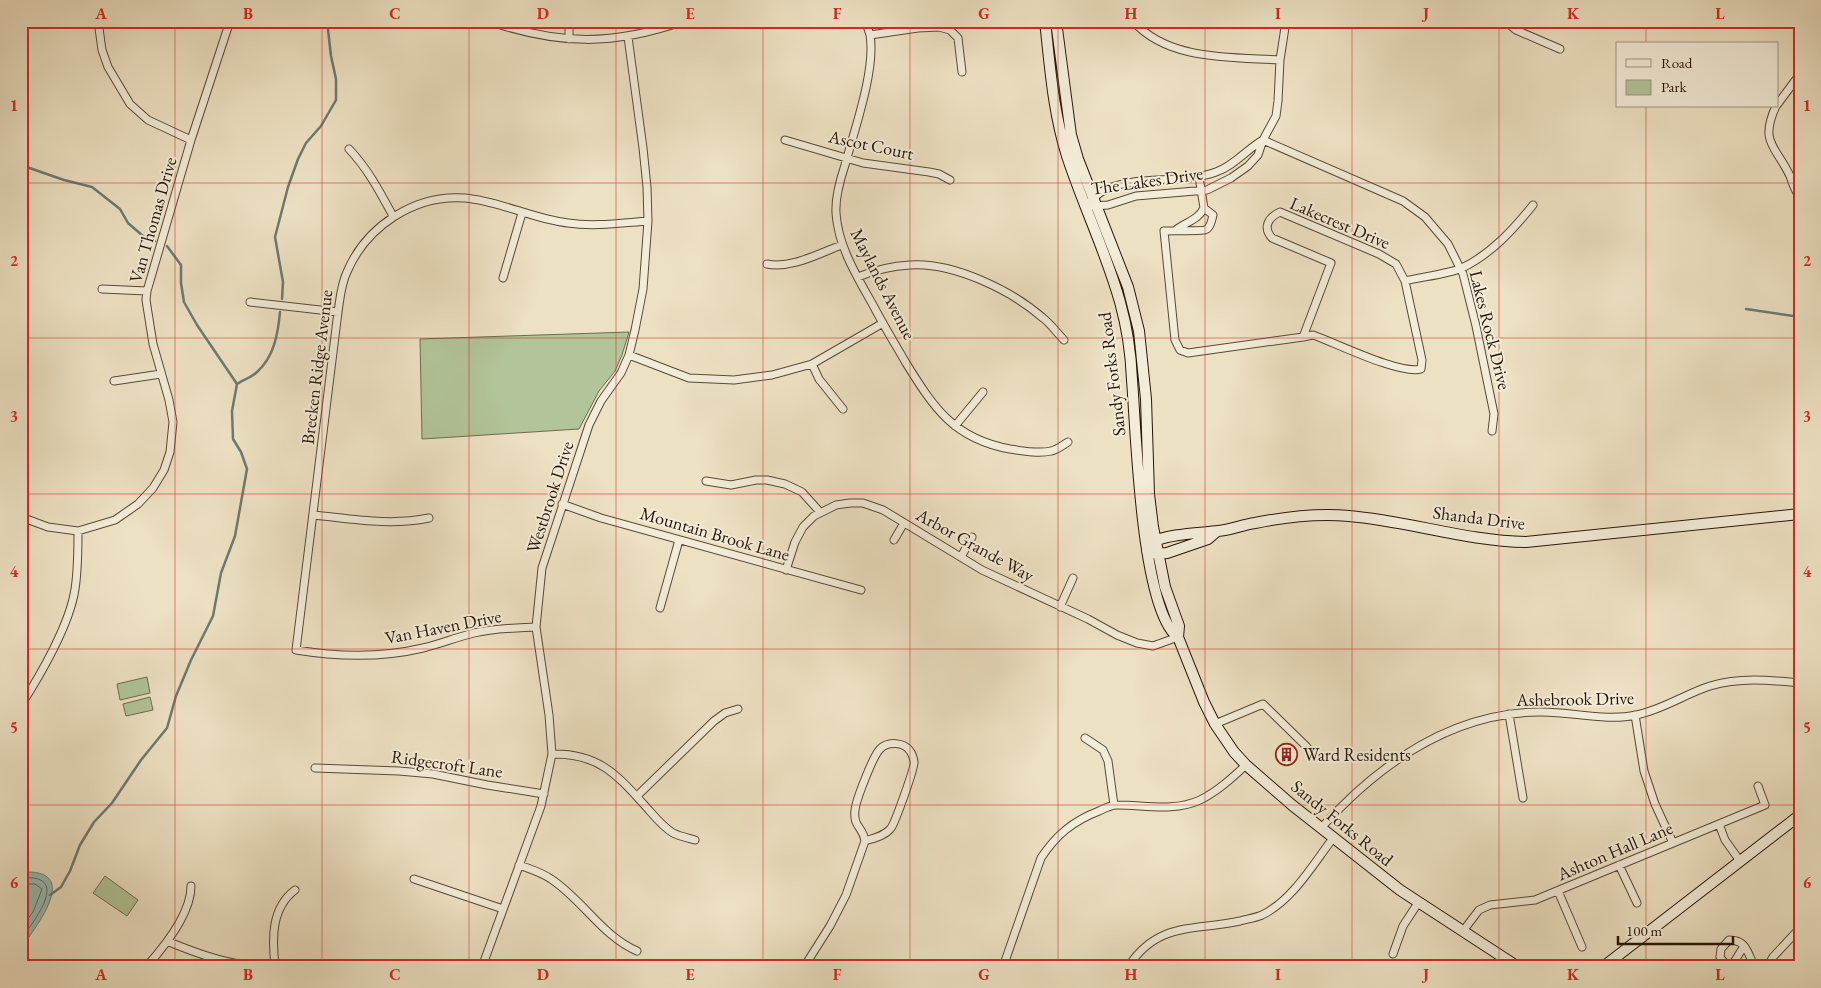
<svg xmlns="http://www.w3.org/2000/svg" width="1821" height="988" viewBox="0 0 1821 988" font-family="'EB Garamond',serif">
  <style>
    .green { fill: #b2c499; stroke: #6c6d50 }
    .water { fill: #9abcb9; stroke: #6c7a72 }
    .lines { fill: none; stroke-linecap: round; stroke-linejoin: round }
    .shore { stroke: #606960; stroke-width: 1 }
    .stream { stroke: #6c7a72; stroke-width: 2.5 }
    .street-casing { stroke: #584937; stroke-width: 9 }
    .secondary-casing { stroke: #271608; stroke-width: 12 }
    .street { stroke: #f3ecd8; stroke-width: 7 }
    .secondary { stroke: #f3ecd8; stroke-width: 10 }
    .grid { fill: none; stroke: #d62828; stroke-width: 1; stroke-opacity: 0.55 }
    .labels { text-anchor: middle; stroke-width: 4; stroke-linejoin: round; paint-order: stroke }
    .street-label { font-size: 18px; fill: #271608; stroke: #f3ecd8 }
    .poi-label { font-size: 18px; fill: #271608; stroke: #f3ecd8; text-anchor: start }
    .neatline { fill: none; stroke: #d62828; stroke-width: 2 }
    .grid-label { font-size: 16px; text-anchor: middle; font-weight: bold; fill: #d62828 }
  </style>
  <rect width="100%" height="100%" fill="#ede1c3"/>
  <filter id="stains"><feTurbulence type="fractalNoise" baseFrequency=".004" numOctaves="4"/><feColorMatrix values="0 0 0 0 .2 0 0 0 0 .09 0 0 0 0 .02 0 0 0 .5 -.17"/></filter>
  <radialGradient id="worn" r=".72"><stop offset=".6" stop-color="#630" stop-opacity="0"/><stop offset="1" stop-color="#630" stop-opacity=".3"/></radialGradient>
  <path class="green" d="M629,332L622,355L615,371L599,391L579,429L422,439L420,339Z
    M147,677L150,693L120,700L117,684Z
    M150,697L153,710L126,716L123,704Z
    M105,876L138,900L127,916L93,893Z"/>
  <path class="water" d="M26,872C81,871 35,928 21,948V874Z"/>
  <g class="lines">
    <path class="shore" d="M21,878C72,873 35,920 21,939
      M21,884H35L42,889L33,912L21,928"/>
    <path class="stream" d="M21,165L64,180L92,187L120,209L128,223L143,236L155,241
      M282,299L283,282L275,237L288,187L298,159L306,143L321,126L336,100V79L331,56L327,21
      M1746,309L1800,317
      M237,384C243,380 252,377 257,372C274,357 278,334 280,312
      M50,895L61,887L70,871L80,845L94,822L112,803L141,760L167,728L176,696L191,660L213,616L221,573L235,536L247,469L241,452L233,439L232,411L237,384L197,325L184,302L181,283V265L167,246"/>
    <defs>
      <path id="street" d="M98,21L102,50L108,67L130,104L148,120L191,140
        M488,21C559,45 613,46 684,21
        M569,21V39
        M865,21C867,26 869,31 870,35C876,70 854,131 845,165C840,180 835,197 836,213C838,247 858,278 874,307C884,326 895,344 906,363C934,408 954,439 1010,449C1023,451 1039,454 1051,451C1057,450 1063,445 1068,442
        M1133,21C1168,61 1232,57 1280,60
        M1505,21L1516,30L1560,49
        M870,35L918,28L939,27L950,30L958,38L962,72
        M1777,105L1800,74
        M1776,106C1759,143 1776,146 1790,176C1793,185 1794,189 1800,198
        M785,140L863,163L929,172L939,174L950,180
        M1263,140L1403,201L1425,217L1448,244L1463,274L1476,326L1494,414L1492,431
        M349,149C368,169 380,192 393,216
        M1199,177L1204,208L1213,215C1212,219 1211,226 1207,229C1204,232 1171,230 1164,231L1175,340L1180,350L1188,353L1303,337L1331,263L1272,238C1262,227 1269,217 1280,212L1379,254L1396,264L1405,281C1421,277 1448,274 1462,268C1491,254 1513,230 1533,205
        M1091,201C1095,198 1098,193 1103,191C1134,174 1181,185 1216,172C1234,166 1247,149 1263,140
        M1093,206L1108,205L1136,196L1207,190L1231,178L1248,166L1258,155L1263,140L1276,116L1278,101L1280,60L1286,21
        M1177,229C1188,221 1198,220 1204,208
        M767,264C792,269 819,253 842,245
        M858,277C875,270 891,266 910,265C953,262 1011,290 1043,318C1051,324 1057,333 1064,340
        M503,278L522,213
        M102,289L147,291
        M250,302L338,312
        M1303,337L1313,335C1336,343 1400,375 1421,369L1422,360L1405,281
        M629,355L689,378L734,380L772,375L812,364L883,323
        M812,364L819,379L843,409
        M114,381L161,374
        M955,426L983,392
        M706,481L731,485L756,480H767L785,484L802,492L820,512
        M562,504L601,518L861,590
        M314,515C353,519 390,526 429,518
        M21,517L48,527L78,531L115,520L138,504L153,488L164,470L170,452L173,422L169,400L153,344L146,300L147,291L191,140L230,21
        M894,540L904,523
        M961,557L972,537
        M786,570L795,542L803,527L814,516L836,505L850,503H863L883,510L982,570L1088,619L1117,635L1137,643L1153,646L1178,637
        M1060,607L1073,578
        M660,608L679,540
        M536,627C516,628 494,628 474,633C457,637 440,644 423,648C381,658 339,657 296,650L338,312C340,299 341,284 347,272C366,227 414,194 465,198C500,201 533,219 568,223C594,227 621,223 648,221
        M21,705C40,676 70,624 75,589C78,570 78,550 78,531
        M1509,714L1523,798
        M1635,715L1644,771L1655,804L1673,843
        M1215,724L1263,704L1307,747
        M1085,738L1103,750L1108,761L1114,805
        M552,754C600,753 618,776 648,809C655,817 663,827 673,833C679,836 688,838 695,840
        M315,768L399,771L433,774L487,785L544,794
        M637,796L714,721L725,713L738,709
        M1719,824L1725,840L1740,861
        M1321,828C1378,765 1450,713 1538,712C1570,711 1605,722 1636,715C1662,710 1685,694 1710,686C1740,677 1769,680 1800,683
        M519,865C530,869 541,872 551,879C583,900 602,936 637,951
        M1619,865L1637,903
        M414,879L503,909
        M1558,891L1582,947
        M1463,931L1479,910L1490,905L1535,900L1765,805L1758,786
        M169,942C194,952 220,962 247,965C276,967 304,960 333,967
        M1393,954L1403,926L1418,903
        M275,966C272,939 271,908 295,890
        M146,967C165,946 191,914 191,886
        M482,967L541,806L552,754L549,715L536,627L542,568L589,425L601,401L621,373L629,355L635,330L643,289L648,221L647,187L643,148L628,37
        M804,967L830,926L846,895L865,841C863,826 853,828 855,810C856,800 873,756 880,749C888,741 904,742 910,751C912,753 914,760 914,762C915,767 895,823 891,828C885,836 874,838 865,841
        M1003,967L1041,858C1056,835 1073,821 1099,811C1105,808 1111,805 1117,805C1145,805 1174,812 1200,800C1218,791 1232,778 1246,765
        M1128,967C1158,921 1194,931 1240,921C1247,919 1255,918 1262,915C1293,900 1313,864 1334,837
        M1731,967L1723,961L1720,957L1721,949L1729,940C1748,940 1747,954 1755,967
        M1731,967L1744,946
        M1767,967L1773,957L1800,928"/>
      <path id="secondary" d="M1045,21C1050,66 1053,112 1067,156C1083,205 1106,252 1120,302C1127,327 1131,354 1132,380C1136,429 1141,611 1178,637
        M1056,21L1071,135L1078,159L1128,287L1139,331L1146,399L1149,494L1153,527L1165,587L1179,626L1178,637L1204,702L1215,724L1234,752L1246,765L1292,805L1400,890L1518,967
        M1216,532L1208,539L1167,553L1157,554L1147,551C1149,548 1151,544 1154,542C1165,534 1203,533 1218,531C1230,530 1242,525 1255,523C1285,517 1318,513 1349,516C1409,521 1466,541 1526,542L1800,514
        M1603,967L1800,815"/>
    </defs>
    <use href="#street" class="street-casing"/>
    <use href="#secondary" class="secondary-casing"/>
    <use href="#street" class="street"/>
    <use href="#secondary" class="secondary"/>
  </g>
  <path class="grid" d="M175,21V967M322,21V967M469,21V967M616,21V967M763,21V967M910,21V967M1058,21V967M1205,21V967M1352,21V967M1499,21V967M1646,21V44M1646,106V967M21,183H1800M21,338H1800M21,494H1800M21,649H1800M21,805H1800"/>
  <defs>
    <symbol id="building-ring" viewBox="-11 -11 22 22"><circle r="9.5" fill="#f3ecd8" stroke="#8f2418" stroke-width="1.5"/><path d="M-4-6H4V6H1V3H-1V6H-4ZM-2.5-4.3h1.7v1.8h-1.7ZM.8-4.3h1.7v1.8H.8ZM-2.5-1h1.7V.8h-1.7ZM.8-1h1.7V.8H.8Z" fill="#8f2418"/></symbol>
  </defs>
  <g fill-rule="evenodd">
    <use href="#building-ring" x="1274" y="742" width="25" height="25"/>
  </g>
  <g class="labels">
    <g class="street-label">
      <text transform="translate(871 145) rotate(12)" y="6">Ascot Court</text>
      <text transform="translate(1147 181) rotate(-8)" y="6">The Lakes Drive</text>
      <text transform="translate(153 220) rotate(-74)" y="6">Van Thomas Drive</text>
      <text transform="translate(1340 223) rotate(23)" y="6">Lakecrest Drive</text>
      <text transform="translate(883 284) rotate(63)" y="6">Maylands Avenue</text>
      <text transform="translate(1490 330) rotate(76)" y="6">Lakes Rock Drive</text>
      <text transform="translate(317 367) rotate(-83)" y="6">Brecken Ridge Avenue</text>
      <text transform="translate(1112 374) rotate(-97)" y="6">Sandy Forks Road</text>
      <text transform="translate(550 497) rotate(-72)" y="6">Westbrook Drive</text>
      <text transform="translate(1479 518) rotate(7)" y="6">Shanda Drive</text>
      <text transform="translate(715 534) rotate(16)" y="6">Mountain Brook Lane</text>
      <text transform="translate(975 545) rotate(29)" y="6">Arbor Grande Way</text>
      <text transform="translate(443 627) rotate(-11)" y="6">Van Haven Drive</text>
      <text transform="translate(1575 699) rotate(-1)" y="6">Ashebrook Drive</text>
      <text transform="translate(447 764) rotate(8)" y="6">Ridgecroft Lane</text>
      <text transform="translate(1342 823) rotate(39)" y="6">Sandy Forks Road</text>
      <text transform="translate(1615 851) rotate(-23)" y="6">Ashton Hall Lane</text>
    </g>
    <g class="poi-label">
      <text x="1303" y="761">Ward Residents</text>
    </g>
  </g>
  <rect width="1821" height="988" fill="none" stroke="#ede1c3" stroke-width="55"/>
  <rect x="1616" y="42" width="162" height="65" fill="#f3ecd8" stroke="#a19685"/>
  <rect x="1626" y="59" width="25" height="8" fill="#f3ecd8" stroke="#a19685"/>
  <text x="1661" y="68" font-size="15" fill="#271608">Road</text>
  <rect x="1626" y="80" width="25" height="15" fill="#b2c499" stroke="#a19685"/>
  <text x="1661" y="92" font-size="15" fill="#271608">Park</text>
  <path d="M1618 936v8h115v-8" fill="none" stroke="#271608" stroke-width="2.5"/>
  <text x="1626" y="936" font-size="15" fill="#271608" stroke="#f3ecd8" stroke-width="4" paint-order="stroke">100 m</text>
  <rect x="28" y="28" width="1766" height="932" class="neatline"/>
  <g class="grid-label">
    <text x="101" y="19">A</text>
    <text x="248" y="19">B</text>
    <text x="395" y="19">C</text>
    <text x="543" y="19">D</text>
    <text x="690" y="19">E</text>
    <text x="837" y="19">F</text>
    <text x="984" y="19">G</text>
    <text x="1131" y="19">H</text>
    <text x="1278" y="19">I</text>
    <text x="1426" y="19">J</text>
    <text x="1573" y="19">K</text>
    <text x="1720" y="19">L</text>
    <text x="14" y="111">1</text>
    <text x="1807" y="111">1</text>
    <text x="14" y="266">2</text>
    <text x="1807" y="266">2</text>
    <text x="14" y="422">3</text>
    <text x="1807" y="422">3</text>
    <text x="14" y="577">4</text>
    <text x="1807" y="577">4</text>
    <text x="14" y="733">5</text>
    <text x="1807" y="733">5</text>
    <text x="14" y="888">6</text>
    <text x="1807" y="888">6</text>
    <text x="101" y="980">A</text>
    <text x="248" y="980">B</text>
    <text x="395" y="980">C</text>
    <text x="543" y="980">D</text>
    <text x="690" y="980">E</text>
    <text x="837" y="980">F</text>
    <text x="984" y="980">G</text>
    <text x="1131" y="980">H</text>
    <text x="1278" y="980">I</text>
    <text x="1426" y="980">J</text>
    <text x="1573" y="980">K</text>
    <text x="1720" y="980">L</text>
  </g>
  <rect width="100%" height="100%" filter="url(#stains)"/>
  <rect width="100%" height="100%" fill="url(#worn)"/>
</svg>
